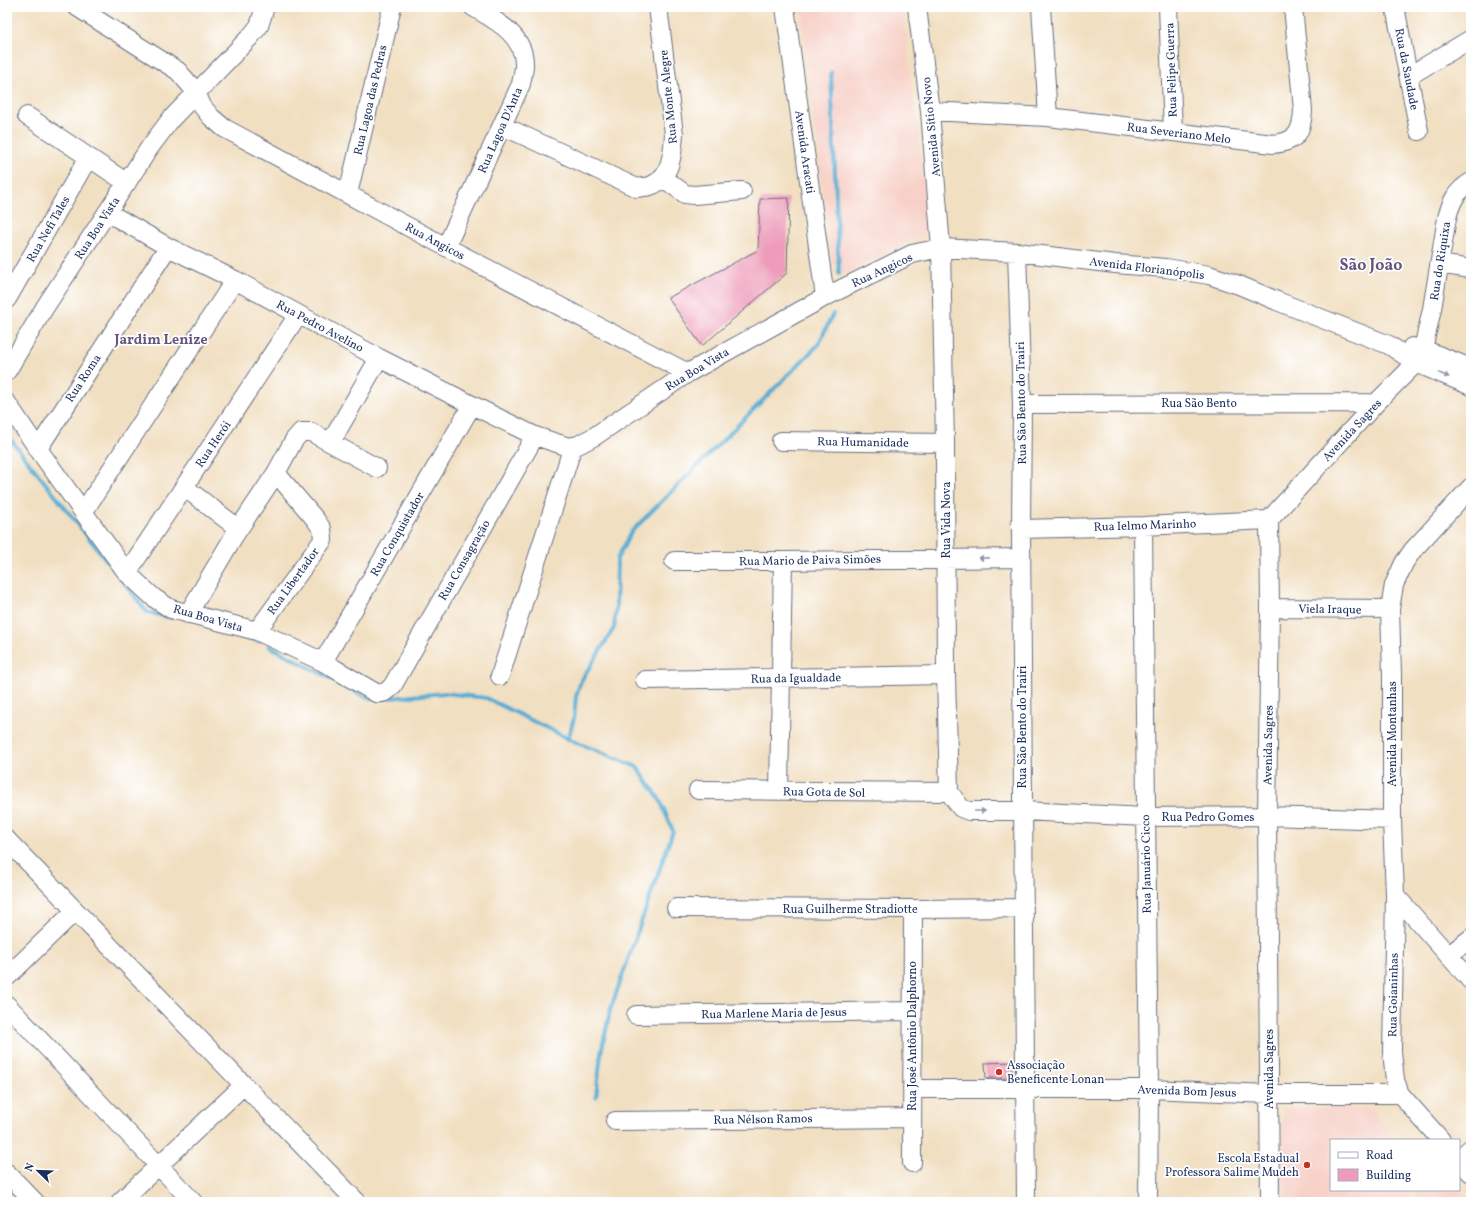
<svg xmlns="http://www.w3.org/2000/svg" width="1478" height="1209" viewBox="0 0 1478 1209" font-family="Vollkorn,serif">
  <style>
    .built { fill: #f7d1c8 }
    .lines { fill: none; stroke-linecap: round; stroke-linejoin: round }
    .stream { stroke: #58add4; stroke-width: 4 }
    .building { fill: #ee9cb9 }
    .minor-casing { stroke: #666d81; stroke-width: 20 }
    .minor { stroke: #fff; stroke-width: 18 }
    .oneway { fill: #8d97ae }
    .poi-dot { fill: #c8321e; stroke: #fff; stroke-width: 1.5 }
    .labels { text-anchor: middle; stroke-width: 3.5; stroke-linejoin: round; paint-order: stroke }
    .street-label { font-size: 12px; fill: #1b2f5e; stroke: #fff }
    .poi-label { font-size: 12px; fill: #1b2f5e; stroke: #fff; text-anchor: start }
    .quarter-label { font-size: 14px; font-weight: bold; fill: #65557e; stroke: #fff }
    .district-label { font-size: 16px; font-weight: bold; fill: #65557e; stroke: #fff }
  </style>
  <rect width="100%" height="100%" fill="#fff"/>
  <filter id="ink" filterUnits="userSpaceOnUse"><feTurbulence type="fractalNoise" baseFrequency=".025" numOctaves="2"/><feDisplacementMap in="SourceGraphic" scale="8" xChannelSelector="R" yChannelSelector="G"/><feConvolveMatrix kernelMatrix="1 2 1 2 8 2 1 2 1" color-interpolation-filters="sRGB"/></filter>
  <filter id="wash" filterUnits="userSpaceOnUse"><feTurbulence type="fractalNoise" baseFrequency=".012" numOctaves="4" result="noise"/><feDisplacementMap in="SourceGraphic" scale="16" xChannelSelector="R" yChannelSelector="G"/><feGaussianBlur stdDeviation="0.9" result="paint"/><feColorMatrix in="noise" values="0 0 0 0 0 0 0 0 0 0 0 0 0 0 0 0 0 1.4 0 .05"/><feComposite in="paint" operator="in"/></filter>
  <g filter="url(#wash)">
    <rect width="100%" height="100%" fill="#f1dfc1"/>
    <path class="built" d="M830,7H902L930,227L924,234L845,274L832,263L801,11Z
      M1283,1108H1372L1395,1140H1331V1190H1410V1202H1283Z
      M1459,1189L1471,1202H1416V1190H1459Z"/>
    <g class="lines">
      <path class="stream" d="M831,72L839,274
        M7,435L115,571
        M120,578L147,612L172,618
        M229,633L259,641
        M269,646L369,699H373
        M389,698L445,693L486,698L573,741L637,767L660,800L673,831L610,1011L601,1053L596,1097
        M568,739L574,718L576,696L581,681L614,628L616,609L617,559L631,532L818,345L833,314"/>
    </g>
    <g id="blocks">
      <path class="building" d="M789,198L787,273L702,346L668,298L758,250L760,199Z
        M1012,1062V1078H986L985,1063Z"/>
    </g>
  </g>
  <g filter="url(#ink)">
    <use href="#blocks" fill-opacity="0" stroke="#666d81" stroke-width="1"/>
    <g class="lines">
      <defs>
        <path id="minor" d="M77,7L178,71L196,92L202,106L211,117L224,128L446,247L688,373
          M785,7L825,297
          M917,7L930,111L941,248L945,443L946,675L949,792
          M1041,7L1048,117
          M1168,7L1173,132
          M1395,7L1419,131
          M1409,76L1471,39
          M930,111L1048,117L1273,144C1297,142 1302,132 1303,110L1293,7
          M27,116L127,183
          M503,126L637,188C641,187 646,187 650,186C671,179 673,152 674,134L658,7
          M662,177L685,194L694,195L742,191
          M348,194L392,7
          M107,212L168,247L235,280L379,358L472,405L535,436L569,447L578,445L595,436L688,373L825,297L912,254L941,248L1017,252L1115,264L1166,268L1209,275L1239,285L1277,301L1389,345L1416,363L1471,386
          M446,247L521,84C522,78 524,71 524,65C525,35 495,20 473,7
          M1017,252L1022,404L1021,529L1026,1202
          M1439,264L1471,269
          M7,299L88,158
          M1412,347L1423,349L1471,368
          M7,371L45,307L150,147L171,119L250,37L259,26L265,7
          M7,403L38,449L127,573L154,598L171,609L257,631L323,662L376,693C385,694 388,691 393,685L535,436
          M1022,404L1376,403
          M781,441L945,443
          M331,442L379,358
          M38,449L168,247
          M184,487L239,529
          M1471,487L1413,550L1404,563L1394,585L1390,609L1392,675V820L1395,895L1471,981
          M84,511L235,280
          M1143,526L1149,1089L1148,1202
          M1021,529L1143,526L1269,520
          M674,561H783L1021,558
          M127,573L298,315
          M1270,608L1390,609
          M188,614L234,536L276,473L294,440L301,432H311L377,468
          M257,631L323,540L322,529L315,519L276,473
          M323,662L472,405
          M500,676L573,446
          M645,680L946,675
          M698,790L949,792
          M779,791L783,561
          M949,792L961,808L969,811H1023L1146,817L1267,816L1392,820
          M7,840L357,1202
          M1395,895L1392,1052L1395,1080L1400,1094
          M676,908L913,909L1024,908
          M1449,955L1471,938
          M7,977L75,911
          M7,1005L193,1202
          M636,1015L912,1011
          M912,1089H1149L1269,1094H1400L1441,1140
          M615,1121L912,1118
          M1459,1159L1471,1148
          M1459,1160L1471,1173
          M912,1163L913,909
          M7,1173L35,1202
          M120,1202L244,1085
          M1270,1202L1267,816L1270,608L1269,520L1376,403L1416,363L1423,349L1432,309L1447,218C1451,202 1456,191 1471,182"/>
      </defs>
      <use href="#minor" class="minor-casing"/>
      <use href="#minor" class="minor"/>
    </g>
    <defs><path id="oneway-solid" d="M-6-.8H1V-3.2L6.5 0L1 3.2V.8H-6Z"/></defs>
    <g class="oneway">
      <use href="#oneway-solid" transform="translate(1444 375) rotate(23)"/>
      <use href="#oneway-solid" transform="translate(984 558) rotate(179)"/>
      <use href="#oneway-solid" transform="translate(980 811)"/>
    </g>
  </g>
  <g class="poi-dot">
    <circle cx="999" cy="1072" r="4"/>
    <circle cx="1307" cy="1165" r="4"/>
  </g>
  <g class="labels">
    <g class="street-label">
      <text transform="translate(1407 69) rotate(79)" y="4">Rua da Saudade</text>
      <text transform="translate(1171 70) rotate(-92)" y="4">Rua Felipe Guerra</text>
      <text transform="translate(668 97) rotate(-96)" y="4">Rua Monte Alegre</text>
      <text transform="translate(370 100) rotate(-77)" y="4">Rua Lagoa das Pedras</text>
      <text transform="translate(931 127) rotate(-96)" y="4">Avenida Sítio Novo</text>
      <text transform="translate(500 130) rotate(-66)" y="4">Rua Lagoa D'Anta</text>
      <text transform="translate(1179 133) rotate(7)" y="4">Rua Severiano Melo</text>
      <text transform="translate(805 152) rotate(82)" y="4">Avenida Aracati</text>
      <text transform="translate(97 228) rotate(-57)" y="4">Rua Boa Vista</text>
      <text transform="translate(48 229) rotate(-60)" y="4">Rua Nefi Tales</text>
      <text transform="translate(435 241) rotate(28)" y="4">Rua Angicos</text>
      <text transform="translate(1440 261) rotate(-81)" y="4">Rua do Riquixa</text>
      <text transform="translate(1147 268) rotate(7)" y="4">Avenida Florianópolis</text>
      <text transform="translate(882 270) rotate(-25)" y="4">Rua Angicos</text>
      <text transform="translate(320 326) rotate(28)" y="4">Rua Pedro Avelino</text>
      <text transform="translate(697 369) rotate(-31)" y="4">Rua Boa Vista</text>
      <text transform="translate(83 378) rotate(-57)" y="4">Rua Roma</text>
      <text transform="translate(1021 403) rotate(-91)" y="4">Rua São Bento do Trairi</text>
      <text x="1199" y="407">Rua São Bento</text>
      <text transform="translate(1352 430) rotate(-47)" y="4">Avenida Sagres</text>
      <text transform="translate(863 442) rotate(1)" y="4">Rua Humanidade</text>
      <text transform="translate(213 444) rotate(-56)" y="4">Rua Herói</text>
      <text transform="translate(946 520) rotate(-90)" y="4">Rua Vida Nova</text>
      <text transform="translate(1145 525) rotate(-2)" y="4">Rua Ielmo Marinho</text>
      <text transform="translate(397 534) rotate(-60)" y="4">Rua Conquistador</text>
      <text transform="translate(464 560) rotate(-60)" y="4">Rua Consagração</text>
      <text transform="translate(810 560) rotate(-1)" y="4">Rua Mario de Paiva Simões</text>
      <text transform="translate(293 581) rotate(-54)" y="4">Rua Libertador</text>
      <text transform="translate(1330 609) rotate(1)" y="4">Viela Iraque</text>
      <text transform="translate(208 618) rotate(16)" y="4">Rua Boa Vista</text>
      <text transform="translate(796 678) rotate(-1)" y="4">Rua da Igualdade</text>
      <text transform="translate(1022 727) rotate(-90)" y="4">Rua São Bento do Trairi</text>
      <text transform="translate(1392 734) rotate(-90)" y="4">Avenida Montanhas</text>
      <text transform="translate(1268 745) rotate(-89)" y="4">Avenida Sagres</text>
      <text transform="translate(824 792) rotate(1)" y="4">Rua Gota de Sol</text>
      <text x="1208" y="821">Rua Pedro Gomes</text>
      <text transform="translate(1146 864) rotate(-91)" y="4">Rua Januário Cicco</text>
      <text x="850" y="913">Rua Guilherme Stradiotte</text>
      <text transform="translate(1393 995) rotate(-89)" y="4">Rua Goianinhas</text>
      <text transform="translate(774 1013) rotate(-1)" y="4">Rua Marlene Maria de Jesus</text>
      <text transform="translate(912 1036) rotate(-90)" y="4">Rua José Antônio Dalphorno</text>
      <text transform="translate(1269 1069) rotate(-90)" y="4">Avenida Sagres</text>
      <text transform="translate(1187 1091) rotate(2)" y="4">Avenida Bom Jesus</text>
      <text transform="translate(763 1119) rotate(-1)" y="4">Rua Nélson Ramos</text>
    </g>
    <g class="poi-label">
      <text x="1007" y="1069">Associação<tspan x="1007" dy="14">Beneficente Lonan</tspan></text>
      <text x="1299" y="1162" text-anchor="end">Escola Estadual<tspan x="1299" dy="14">Professora Salime Mudeh</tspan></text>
    </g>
    <g class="quarter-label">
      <text x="161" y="344">Jardim Lenize</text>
    </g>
    <g class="district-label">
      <text x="1371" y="270">São João</text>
    </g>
  </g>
  <rect width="1478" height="1209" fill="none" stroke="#fff" stroke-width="24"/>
  <rect x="1330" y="1139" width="130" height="52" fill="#ffffff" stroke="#a4acbf"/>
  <rect x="1338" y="1152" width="20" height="6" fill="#ffffff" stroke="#a4acbf"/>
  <text x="1366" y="1159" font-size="12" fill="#1b2f5e">Road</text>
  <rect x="1338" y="1169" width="20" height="12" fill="#ee9cb9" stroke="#a4acbf"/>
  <text x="1366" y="1179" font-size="12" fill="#1b2f5e">Building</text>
  <g transform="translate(38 1171) rotate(293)" stroke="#ffffff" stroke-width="3" paint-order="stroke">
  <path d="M0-3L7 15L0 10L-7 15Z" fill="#1b2f5e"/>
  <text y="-6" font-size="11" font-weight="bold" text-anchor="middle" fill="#1b2f5e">N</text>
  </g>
</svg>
